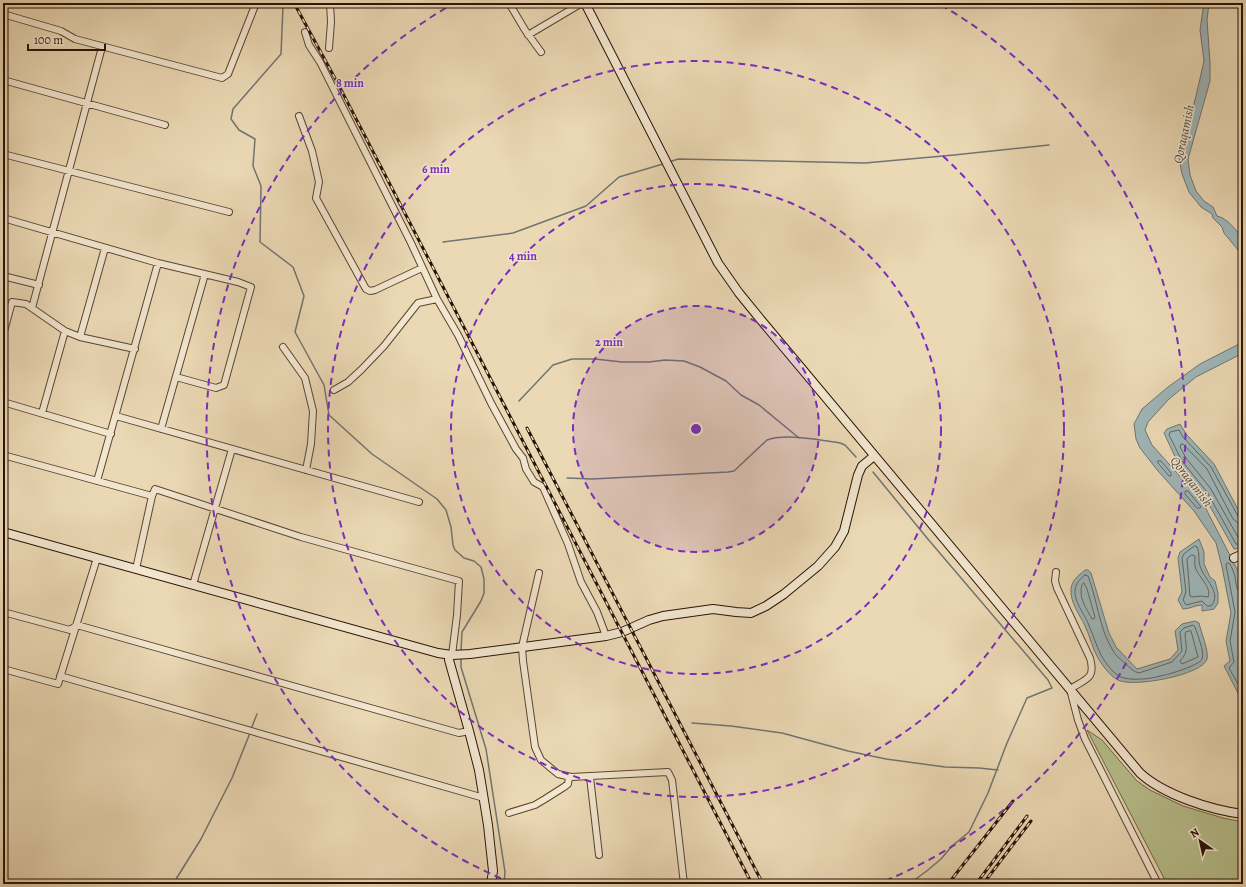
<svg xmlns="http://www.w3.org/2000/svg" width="1246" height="887" viewBox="0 0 1246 887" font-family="Alegreya,serif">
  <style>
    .green { fill: #b7bf8d; stroke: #706849 }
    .water { fill: #9eb7ba; stroke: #6f7572 }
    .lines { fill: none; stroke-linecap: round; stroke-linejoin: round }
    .shore { stroke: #646460; stroke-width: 1 }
    .stream { stroke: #6f7572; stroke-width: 1.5 }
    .street-casing { stroke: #5a4431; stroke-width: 8 }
    .secondary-casing { stroke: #291205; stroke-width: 10 }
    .street { stroke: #f2e6cf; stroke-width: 6 }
    .secondary { stroke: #f2e6cf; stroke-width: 8 }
    .rail-casing { stroke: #291205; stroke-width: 3 }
    .rail { stroke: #f2e6cf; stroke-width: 1.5; stroke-dasharray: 4.5; stroke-linecap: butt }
    .ring { fill: none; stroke: #7b2cbf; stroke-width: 2; stroke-dasharray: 7 5 }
    .labels { text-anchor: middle; stroke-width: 3; stroke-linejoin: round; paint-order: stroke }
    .water-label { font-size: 13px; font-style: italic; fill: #524c44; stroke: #f2e6cf }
    .centre { fill: #7b2cbf; stroke: #f2e6cf; stroke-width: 2 }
    .ring-label { font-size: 12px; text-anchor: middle; font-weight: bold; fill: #7b2cbf; stroke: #f2e6cf; stroke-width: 3; stroke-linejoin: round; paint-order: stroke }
  </style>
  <rect width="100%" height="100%" fill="#ebd9b5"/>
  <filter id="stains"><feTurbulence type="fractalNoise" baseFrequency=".005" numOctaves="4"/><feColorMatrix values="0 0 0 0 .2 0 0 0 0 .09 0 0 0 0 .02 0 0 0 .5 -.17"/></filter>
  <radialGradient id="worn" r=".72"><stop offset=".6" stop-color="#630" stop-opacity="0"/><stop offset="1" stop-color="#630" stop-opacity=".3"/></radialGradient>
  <path class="green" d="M1087,730L1102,740L1137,781L1150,790L1183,806L1223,818L1243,822L1241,884H1167Z"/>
  <path class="water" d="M1204,3H1209L1207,20L1210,63V81L1188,159L1190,175L1196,191L1204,201L1213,207L1217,216C1227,218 1238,231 1242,240C1244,244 1243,252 1243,256L1224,233L1222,227L1213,218L1212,214L1201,207L1189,192L1182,174L1179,158L1196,96L1204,61L1200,30Z
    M1243,338V353L1196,377L1169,399L1148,422L1145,430L1152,445L1202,501L1239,573L1243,598V622L1240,637V646L1243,653V712L1238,693L1224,666L1230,661L1226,641L1231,613L1222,567L1216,543L1194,511L1158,471L1140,448L1136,439L1134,424L1142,409L1168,387L1200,364L1239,344Z
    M1180,424L1186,434L1214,464L1241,515L1243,518V548L1234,549L1203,494L1178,463L1164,433L1167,429Z
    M1243,447V491C1241,477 1237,460 1243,447Z
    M1199,539L1204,552V564L1210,577L1215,581L1218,593V603L1214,609L1202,611V605C1195,605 1190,609 1183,609L1178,600L1182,592L1178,558L1180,552Z
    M1085,570H1088L1091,573L1109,633L1116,647L1137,669L1170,659L1178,650L1175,631L1182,624L1195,621L1199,623C1201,632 1209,651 1207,659C1203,675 1132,688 1118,680C1110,676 1102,665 1098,658C1092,648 1090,636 1085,626C1080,615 1070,603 1071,589C1072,580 1078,576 1085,570Z"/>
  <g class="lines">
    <path class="shore" d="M1158,461H1161L1171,473V476H1169L1158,463Z
      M1186,491H1188L1201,507L1200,508H1197L1185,494Z
      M1243,519L1238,516L1211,467L1183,437L1179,430L1170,432L1169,435L1182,461L1207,492L1236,544L1243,545
      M1243,524L1238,523L1233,519L1207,469L1183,444H1181L1180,447L1186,458L1211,489L1239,539L1243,540
      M1195,546L1197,547C1200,553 1198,559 1200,566C1203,578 1223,593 1211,606H1207L1202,601L1186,605L1183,600L1186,592L1182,558L1184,554Z
      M1192,555L1195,556C1195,560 1194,565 1196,569C1199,577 1212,588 1208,597L1201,596L1192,597L1190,596L1187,559Z
      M1085,575L1088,576C1097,599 1099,627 1112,649C1115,655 1121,660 1127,665C1130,668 1134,672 1139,673L1172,662L1182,651L1180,632L1184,628L1193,625L1195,627C1197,634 1205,652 1202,659C1200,665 1168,675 1160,676C1151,679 1130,681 1121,677C1113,674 1105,662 1101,655C1096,645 1093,634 1088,623C1084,613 1074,602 1075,590C1076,583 1080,579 1085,575Z
      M1084,583L1087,589L1095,617L1094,619H1092C1086,608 1078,597 1082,585Z
      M1243,593C1234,592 1237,580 1234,573C1233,570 1231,566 1229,563H1227L1226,565L1235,612L1230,641L1234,662L1229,668L1242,691L1243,696
      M1191,631L1198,657L1182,664L1180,661C1189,651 1186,647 1185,634L1186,632Z"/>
    <path class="stream" d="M284,3L283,6L281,54L233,109L231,119L239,130L255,139L253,166L261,186L260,242L293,267L304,296L295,332L324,385L329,415L372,454L437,499L446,510L451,527L453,545L455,550L464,558L474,561L481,567L484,579V593L481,601L462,632L461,651
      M669,162L678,159L865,163L954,155L1049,145
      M443,242L513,233L586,206L619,177L663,164
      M519,401L553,365L572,359H595L622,362H649L665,360L684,361L700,367L726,381L741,395L759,405L799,438
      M873,472L927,538L1048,680L1052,688L1027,698L1007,743L988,793L969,832L952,846L941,859L928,870L909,884
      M567,478L592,479L728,472L734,471L767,440C784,433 821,440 840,443L845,445L856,457
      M461,657V667L486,749L505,872L504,884
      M692,723L731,726L782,733L848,751L886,759L945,767L979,768L998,770
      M251,729L257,714
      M173,884L201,839L232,778L250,733"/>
    <defs>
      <path id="street" d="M509,3L525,30L541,52
        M3,14L61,31L75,39L222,78L228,74L256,3
        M305,32L309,45L320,62L411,243L437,299L458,335L491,403L516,449L523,458L526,469L534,482L543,487L568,544L581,582L597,612L606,636
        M528,35L582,3
        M329,48L331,22L330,3
        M3,80L165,125
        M299,116L312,151L319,182L316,198L366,289L370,291L375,290L422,268
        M3,154L229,212
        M3,218L158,263L238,282L251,287L224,385L216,388L176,377
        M3,276L39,285
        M32,308L102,47
        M3,335L12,302L26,304L65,331L80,337L135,349
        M80,337L105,248
        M283,347L305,378L313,411L311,444L306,470
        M334,390L348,382L361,370L384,346L418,303L437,299
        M3,402L111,434
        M42,413L65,331
        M116,416L419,502
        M161,429L205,274
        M3,455L152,496
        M97,481L158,263
        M136,569L152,496L155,489L301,537L459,581L457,615L452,655
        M1056,572L1055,581L1057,588L1090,658C1096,679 1086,679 1070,689L1078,720L1085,739L1158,884
        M539,573L522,647L523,661L535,747L541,760L558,774L571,777L668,772L672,780L684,884
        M193,585L232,449
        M3,612L70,630L77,625L459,733L469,731
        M3,669L58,684L97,558
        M60,676L484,798
        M590,777L599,855
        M509,813L535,805L545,799L564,787L568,784L569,777"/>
      <path id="secondary" d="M585,3L718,263L739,293L761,320L1140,773C1164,795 1211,810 1243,814
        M3,532L438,653L452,655L470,654L606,636L622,632L649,620L663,616L713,609L736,612L751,613L766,606L784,594L818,566L835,547L844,531L858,475L862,466L874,456
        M1234,558L1243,554
        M449,655V660L469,731L479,770L488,825L493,871L491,884"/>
    </defs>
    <use href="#street" class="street-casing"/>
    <use href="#secondary" class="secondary-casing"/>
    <use href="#street" class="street"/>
    <use href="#secondary" class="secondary"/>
    <defs>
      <path id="rail" d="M294,3L337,82L752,884
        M527,428L763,884
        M948,884L1013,801
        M976,884L1027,816
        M983,884L1031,821"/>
    </defs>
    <use href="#rail" class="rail-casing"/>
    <use href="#rail" class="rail"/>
  </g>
  <circle cx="696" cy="429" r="123" fill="#7b2cbf" fill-opacity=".12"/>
  <g class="ring">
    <circle cx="696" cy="429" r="123"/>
    <circle cx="696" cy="429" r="245"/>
    <circle cx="696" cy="429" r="368"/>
    <path d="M512 883A490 490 0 0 1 451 5M941 5A490 490 0 0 1 880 883"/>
  </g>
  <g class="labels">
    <g class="water-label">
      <text transform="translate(1183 134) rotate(-78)" y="5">Qoraqamish</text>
      <text transform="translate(1192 481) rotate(52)" y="5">Qoraqamish</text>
    </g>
  </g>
  <circle cx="696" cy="429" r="6" class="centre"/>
  <g class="ring-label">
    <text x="350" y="87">8 min</text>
    <text x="436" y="173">6 min</text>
    <text x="523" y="260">4 min</text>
    <text x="609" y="346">2 min</text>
  </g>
  <rect width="1246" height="887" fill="none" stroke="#ebd9b5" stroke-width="16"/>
  <rect x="4" y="4" width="1238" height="879" fill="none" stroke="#291205" stroke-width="2"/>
  <rect x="8" y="8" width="1230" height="871" fill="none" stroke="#291205"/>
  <g transform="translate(1200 841) rotate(326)" stroke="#f2e6cf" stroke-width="3" paint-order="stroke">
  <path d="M0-3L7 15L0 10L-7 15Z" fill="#291205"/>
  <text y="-6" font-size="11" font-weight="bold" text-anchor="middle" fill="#291205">N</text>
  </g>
  <path d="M28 44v6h77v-6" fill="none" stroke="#291205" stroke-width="2"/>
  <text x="34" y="44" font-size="12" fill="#291205" stroke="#f2e6cf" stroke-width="3" paint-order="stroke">100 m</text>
  <rect width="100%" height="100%" filter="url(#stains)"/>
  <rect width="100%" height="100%" fill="url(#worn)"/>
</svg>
